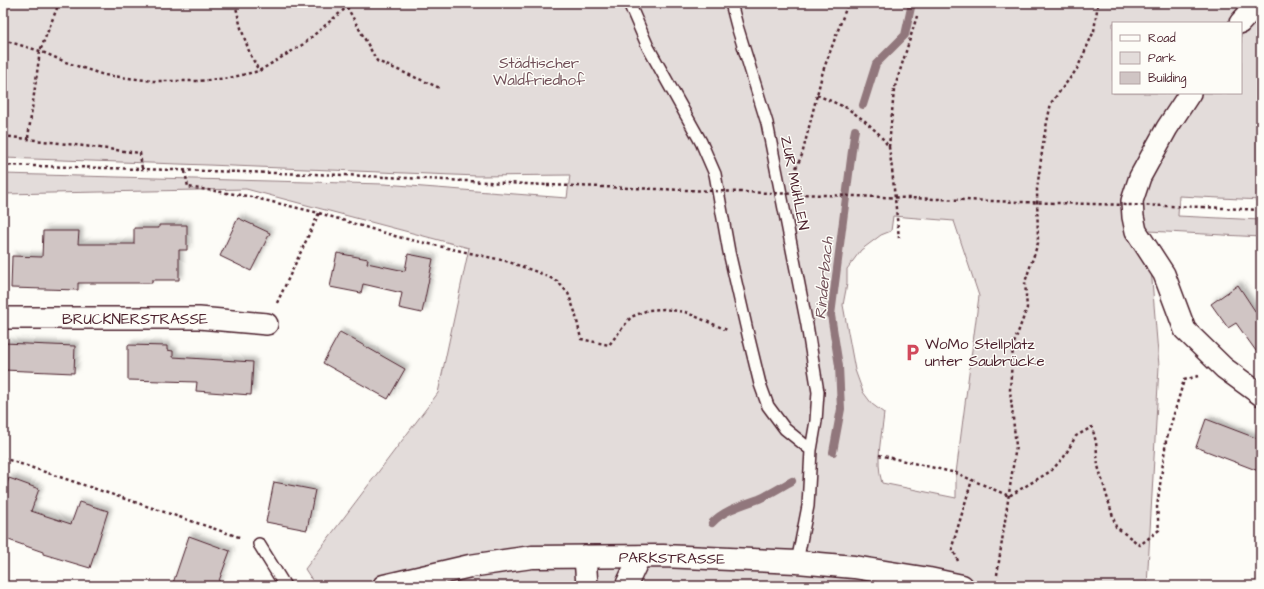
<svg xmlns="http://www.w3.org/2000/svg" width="1264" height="589" viewBox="0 0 1264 589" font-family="'Architects Daughter',sans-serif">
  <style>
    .green { fill: #e3dcda; stroke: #967e82; fill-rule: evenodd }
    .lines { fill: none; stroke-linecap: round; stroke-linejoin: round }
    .stream { stroke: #91777b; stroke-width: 8 }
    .building { fill: #d0c5c4; stroke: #4a1f2b; filter: url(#shadow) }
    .lane-casing { stroke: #4a1f2b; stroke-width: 14 }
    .street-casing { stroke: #4a1f2b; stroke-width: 24 }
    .secondary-casing { stroke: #4a1f2b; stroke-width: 25 }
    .path { stroke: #4a1f2b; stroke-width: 2.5; stroke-dasharray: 3 3; stroke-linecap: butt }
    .lane { stroke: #fdfcf7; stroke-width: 11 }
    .street { stroke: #fdfcf7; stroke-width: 21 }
    .secondary { stroke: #fdfcf7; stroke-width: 22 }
    .path-bridge { stroke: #4a1f2b; stroke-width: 2.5; stroke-dasharray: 3 3; stroke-linecap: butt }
    .labels { text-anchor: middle; stroke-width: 3; stroke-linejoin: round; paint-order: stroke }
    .park-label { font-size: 15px; fill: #704e57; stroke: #fdfcf7 }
    .street-label { font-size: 15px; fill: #4a1f2b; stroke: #fdfcf7 }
    .poi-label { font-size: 15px; fill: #4a1f2b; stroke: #fdfcf7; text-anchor: start }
    .water-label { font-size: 16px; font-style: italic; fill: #73525a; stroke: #fdfcf7 }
  </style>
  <defs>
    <filter id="shadow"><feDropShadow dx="3.5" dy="-3.5" stdDeviation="2" flood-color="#0004"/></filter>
  </defs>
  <rect width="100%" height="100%" fill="#fdfcf7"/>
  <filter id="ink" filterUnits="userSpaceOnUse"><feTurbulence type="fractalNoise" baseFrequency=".025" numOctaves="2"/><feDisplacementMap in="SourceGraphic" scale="8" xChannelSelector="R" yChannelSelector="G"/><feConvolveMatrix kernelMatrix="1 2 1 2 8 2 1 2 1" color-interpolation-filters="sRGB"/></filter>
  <g filter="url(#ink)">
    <path class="green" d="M3,3H1261V200L1179,196L1178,216L1261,220V237L1148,231L1159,366L1147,586H316L305,569L438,393L469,248L246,189L3,194V174L384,184L567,198L570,175L478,176L208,165L3,158ZM1113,23H1241V93H1113ZM893,216L954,221L979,296L956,473V498L882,483C875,460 882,436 884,413L872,404L863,392L855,370L843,305L847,284V269L861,250L881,235L891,231Z"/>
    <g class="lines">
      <path class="stream" d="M863,105L876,64L905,35L912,3
        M833,452L841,409L839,366L831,315L854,135L855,130
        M712,523C724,510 742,505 759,499C770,494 781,487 792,481"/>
    </g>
    <path class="building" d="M238,218L270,233L251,271L220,256Z
      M159,225H187V250H179V280H152V283H78V290L11,288L12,256L42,257L43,231H79L78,244H134V228H159Z
      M337,253L368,259L367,263L405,271L408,254L433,259L422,313L399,308L402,293L363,284L361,293L330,287Z
      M1238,285L1261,320V358L1236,323L1228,328L1211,304Z
      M340,332L405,369L388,399L323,363Z
      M3,343L75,346L74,373L3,370Z
      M128,345L167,346V350L173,351V357L253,362L251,395L196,391L197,382L128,380Z
      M1206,419L1261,440V472L1196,447Z
      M9,478L39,489L31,511L71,524L79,502L108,511L90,568L43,554V552L3,538V495Z
      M274,482L315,490L307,530L266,522Z
      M189,536L230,551L217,586H172Z"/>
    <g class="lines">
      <defs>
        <path id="lane" d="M629,3L648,47L701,142L715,174L729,252L749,339L760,384L768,406L785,429L811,450
          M731,3L737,26L767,123L807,325L818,392L816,421L811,450L808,506L797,562
          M259,544L285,586"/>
        <path id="street" d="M1240,23L1249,13L1261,8
          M1190,93L1167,128L1140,177L1132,201L1133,217L1136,231L1164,274L1185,330L1224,368L1261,395
          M3,318H199L267,324
          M585,556L587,586
          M626,586L640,556"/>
        <path id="secondary" d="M384,586L470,566L532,557L663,556L797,562L854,567L929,579L962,586"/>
      </defs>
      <use href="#lane" class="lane-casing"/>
      <use href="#street" class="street-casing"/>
      <use href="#secondary" class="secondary-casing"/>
      <path class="path" d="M235,3L241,28L250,54L259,71
        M347,7L377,61L440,88
        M3,40L40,51L68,63L104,75L153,81H198L229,78L259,71L302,45L347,7L350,3
        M817,95L847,108L865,121L879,134L889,147L892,169L899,238
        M3,136L140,153L142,169
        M28,138L40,51L59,3
        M889,147L894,90L917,16
        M3,165L345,175L547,185
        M796,168L802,155L823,71L848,3
        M185,171L188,187L247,196L319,213L398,237L506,261L540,273L557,281L568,293L575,312L581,339L609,345L631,317L648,310L664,309L685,312L727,330
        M1203,207L1261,210
        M277,303L319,213
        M879,455L956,473L1009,496L1051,471L1064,457L1076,436L1092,427L1096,442L1098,466L1116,527L1140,545L1159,530L1157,507L1166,441L1184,380L1198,376
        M3,458L242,538
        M958,561L952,547L972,480
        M997,575L1016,446L1010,390L1013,346L1027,308L1025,282L1038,243L1037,189L1044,137L1051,103L1077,69L1094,31L1098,3"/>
      <use href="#lane" class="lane"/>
      <use href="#street" class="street"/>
      <use href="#secondary" class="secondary"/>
      <path class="path-bridge" d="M547,185L1020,202L1203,207"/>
    </g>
  </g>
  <defs>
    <symbol id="parking-bare" viewBox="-9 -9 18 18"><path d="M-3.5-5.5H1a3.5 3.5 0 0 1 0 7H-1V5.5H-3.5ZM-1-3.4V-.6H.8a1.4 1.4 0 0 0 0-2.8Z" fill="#d1495b" stroke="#fdfcf7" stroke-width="2.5" paint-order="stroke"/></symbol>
  </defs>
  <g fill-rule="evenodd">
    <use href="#parking-bare" x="900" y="340" width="25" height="25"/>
  </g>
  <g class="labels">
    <g class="park-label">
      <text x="539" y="68">Städtischer<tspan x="539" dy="17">Waldfriedhof</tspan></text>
    </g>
    <g class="street-label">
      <text transform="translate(795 183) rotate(79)" y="5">ZUR MÜHLEN</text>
      <text x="135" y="324">BRUCKNERSTRASSE</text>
      <text transform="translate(672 558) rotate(1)" y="5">PARKSTRASSE</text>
    </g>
    <g class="poi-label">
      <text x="925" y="349">WoMo Stellplatz<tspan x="925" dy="17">unter Saubrücke</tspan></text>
    </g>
    <g class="water-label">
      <text transform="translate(823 278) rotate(-85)" y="6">Rinderbach</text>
    </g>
  </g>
  <rect width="1264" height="589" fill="none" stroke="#fdfcf7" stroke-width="16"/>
  <rect x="8" y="8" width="1248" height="573" fill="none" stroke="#4a1f2b" stroke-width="1.5" filter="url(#ink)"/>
  <rect x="1112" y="22" width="130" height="72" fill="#fdfcf7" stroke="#b5a4a5"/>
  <rect x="1120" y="35" width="20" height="6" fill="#fdfcf7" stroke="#b5a4a5"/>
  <text x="1148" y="42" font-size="12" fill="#4a1f2b">Road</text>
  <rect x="1120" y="52" width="20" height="12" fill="#e3dcda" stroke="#b5a4a5"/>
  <text x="1148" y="62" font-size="12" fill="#4a1f2b">Park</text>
  <rect x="1120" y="72" width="20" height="12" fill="#d0c5c4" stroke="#b5a4a5"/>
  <text x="1148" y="82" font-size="12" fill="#4a1f2b">Building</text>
</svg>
